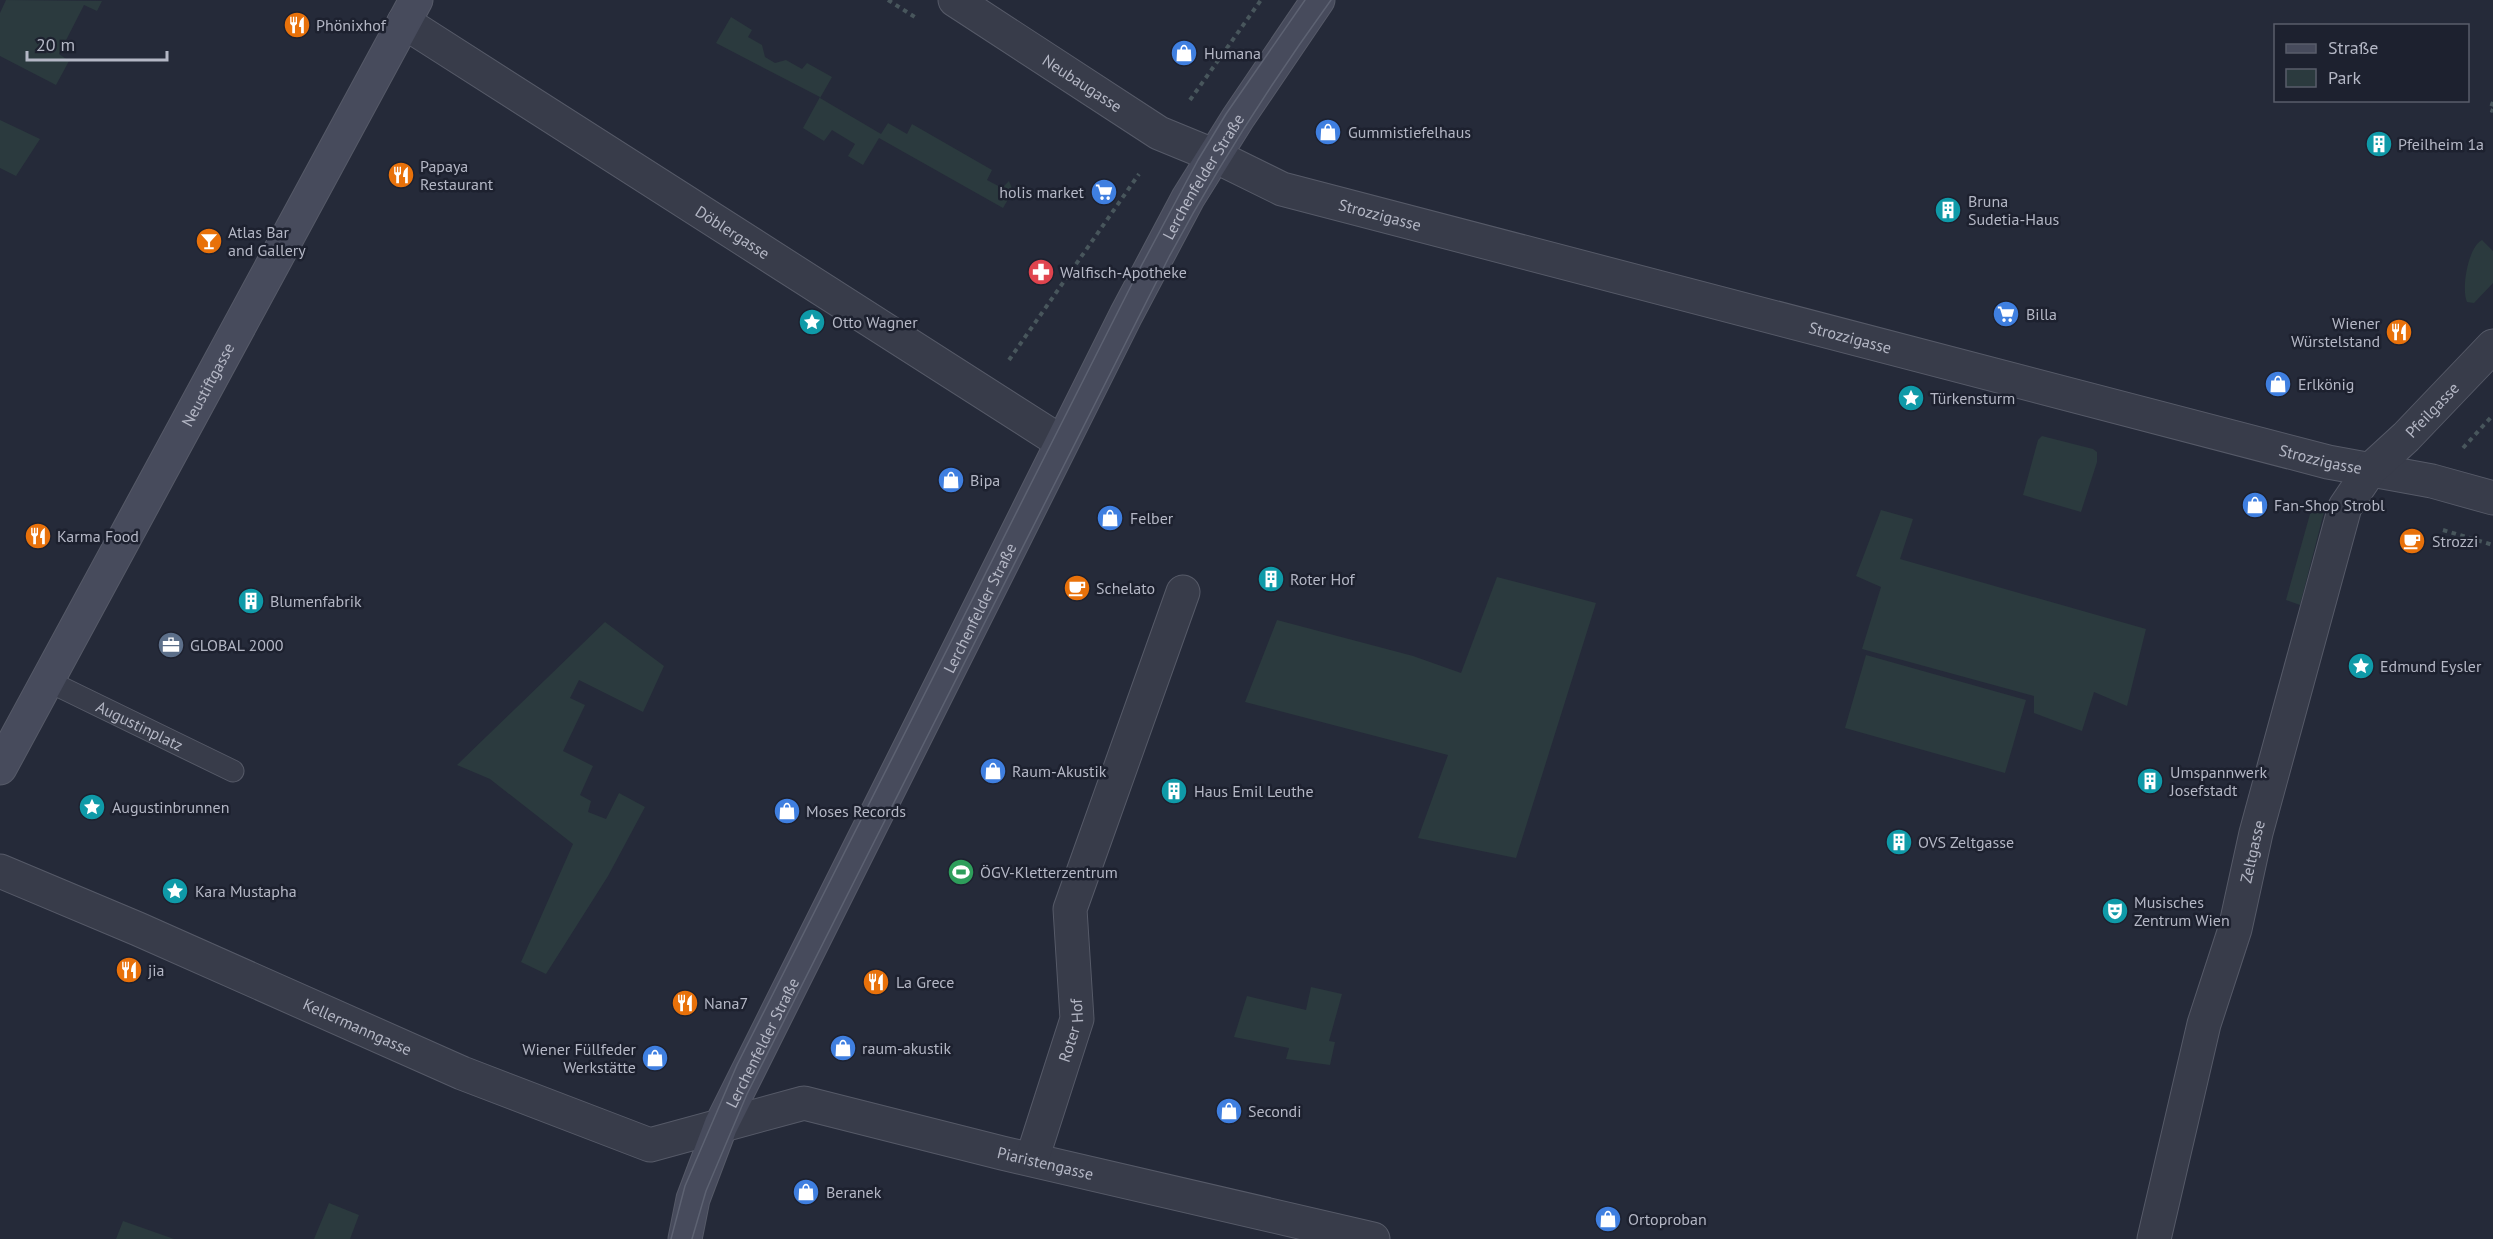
<svg xmlns="http://www.w3.org/2000/svg" width="2493" height="1239" viewBox="0 0 2493 1239" font-family="'PT Sans',sans-serif">
  <style>
    .green { fill: #2b3a3e }
    .lines { fill: none; stroke-linecap: round; stroke-linejoin: round }
    .service-casing { stroke: #565a68; stroke-width: 23 }
    .minor-casing { stroke: #565a68; stroke-width: 35 }
    .secondary-casing { stroke: #565a68; stroke-width: 35 }
    .path { stroke: #48565c; stroke-width: 4; stroke-dasharray: 4.5 4.5; stroke-linecap: butt }
    .service { stroke: #383c4a; stroke-width: 21 }
    .minor { stroke: #383c4a; stroke-width: 33 }
    .secondary { stroke: #474b5c; stroke-width: 33 }
    .tram { stroke: #5d6272; stroke-width: 1.5 }
    .labels { text-anchor: middle; stroke-width: 5; stroke-linejoin: round; paint-order: stroke }
    .poi-label { font-size: 16px; fill: #b4b7c5; stroke: #1d212f; text-anchor: start }
    .street-label { font-size: 16px; fill: #b4b7c5; stroke: #1d212f }
  </style>
  <rect width="100%" height="100%" fill="#252a39"/>
  <path class="green" d="M6,0L102,1L97,11L84,5L59,54L69,61L56,85L0,56V13Z
    M731,17L752,30L748,37L762,45L765,57L775,63L786,60L802,69L807,63L832,77L820,98L881,134L888,123L907,134L912,124L992,170L987,180L1002,188L1009,181L1013,191L1003,208L879,138L863,165L848,156L855,144L832,130L824,141L803,128L820,97L716,43Z
    M0,120L40,139L16,176L0,168Z
    M2482,240L2493,251V283L2474,303L2467,302C2461,289 2468,247 2482,240Z
    M2042,436L2093,449L2097,452V462L2081,512L2023,495L2038,440Z
    M2319,509L2324,512L2300,605L2286,600L2310,514Z
    M1881,510L1913,519L1900,559L2146,629L2127,706L2094,692L2082,731L2034,713V696L1862,649L1881,587L1856,576Z
    M1497,577L1596,603L1516,858L1418,838L1448,755L1245,702L1277,620L1413,656L1461,673Z
    M605,622L664,666L643,712L579,680L570,698L585,705L563,751L593,766L580,795L591,801L588,812L606,819L619,793L645,807L608,876L546,974L521,962L573,844L490,779L457,765Z
    M1866,655L2026,700L2005,773L1845,728Z
    M1311,987L1342,994L1329,1041L1335,1042L1330,1065L1286,1059L1289,1048L1234,1037L1247,996L1306,1010Z
    M329,1203L359,1215L350,1239H314Z
    M123,1221L174,1239H116Z"/>
  <g class="lines">
    <defs>
      <g id="service">
        <path id="s1" d="M48,681L233,771"/>
      </g>
      <g id="minor">
        <path id="s2" d="M955,0L1159,133L1215,156L1282,189L2328,462L2432,481L2493,498"/>
        <path id="s3" d="M404,22L1061,442"/>
        <path id="s4" d="M0,871L138,929L462,1073L650,1145L804,1103L1002,1153L1373,1239"/>
        <path id="s5" d="M1032,1159L1077,1019L1070,909L1183,592"/>
        <path id="s6" d="M2154,1239L2204,1024L2235,929L2256,833L2345,507L2370,470L2406,437L2493,346"/>
      </g>
      <g id="secondary">
        <path id="s7" d="M0,768L416,0"/>
        <path id="s8" d="M685,1239L693,1199L721,1125L1126,315L1188,198L1238,118L1318,0"/>
      </g>
    </defs>
    <use href="#service" class="service-casing"/>
    <use href="#minor" class="minor-casing"/>
    <use href="#secondary" class="secondary-casing"/>
    <path class="path" d="M888,0L918,19
      M1190,100L1261,0
      M2493,102L2490,110L2493,111
      M1009,360L1139,174
      M2463,448L2493,415
      M2443,530L2493,545"/>
    <use href="#service" class="service"/>
    <use href="#minor" class="minor"/>
    <use href="#secondary" class="secondary"/>
    <path class="tram" d="M671,1239L685,1186L737,1065L1138,272L1198,160L1226,114L1305,0
      M692,1239L706,1191L747,1094L1169,257C1217,167 1271,83 1331,0"/>
  </g>
  <defs>
    <symbol id="restaurant-disc" viewBox="-11 -11 22 22"><circle r="9.5" fill="#e8710a" stroke="#1d212f"/><path d="M-5-6h1v4h1v-4h1v4h1v-4h1v5L-1.5 .5V6h-2V.5L-5-1ZM5-6V6H3V1.5H1.5Q1.5-4 5-6Z" fill="#fff"/></symbol>
    <symbol id="shop-disc" viewBox="-11 -11 22 22"><circle r="9.5" fill="#3f7fe0" stroke="#1d212f"/><path d="M-5-2.5h2.3a2.7 3.5 0 0 1 5.4 0H5L5.5 6h-11ZM-1.5-2.5h3a1.5 2.3 0 0 0-3 0Z" fill="#fff"/></symbol>
    <symbol id="building-disc" viewBox="-11 -11 22 22"><circle r="9.5" fill="#0f9aa8" stroke="#1d212f"/><path d="M-4-6H4V6H1V3H-1V6H-4ZM-2.5-4.3h1.7v1.8h-1.7ZM.8-4.3h1.7v1.8H.8ZM-2.5-1h1.7V.8h-1.7ZM.8-1h1.7V.8H.8Z" fill="#fff"/></symbol>
    <symbol id="supermarket-disc" viewBox="-11 -11 22 22"><circle r="9.5" fill="#3f7fe0" stroke="#1d212f"/><path d="M-6-5.5h2.5l.6 2H6L4.5 2H-2.5L-4.4-4H-6ZM-1.5 3.2a1.3 1.3 0 1 0 .1 0ZM3 3.2a1.3 1.3 0 1 0 .1 0Z" fill="#fff"/></symbol>
    <symbol id="bar-disc" viewBox="-11 -11 22 22"><circle r="9.5" fill="#e8710a" stroke="#1d212f"/><path d="M-6-5H6L.8 .8V4.5H3.5V6h-7V4.5H-.8V.8Z" fill="#fff"/></symbol>
    <symbol id="pharmacy-disc" viewBox="-11 -11 22 22"><circle r="9.5" fill="#e0444e" stroke="#1d212f"/><path d="M-2-6h4v4h4v4h-4v4h-4v-4h-4v-4h4Z" fill="#fff"/></symbol>
    <symbol id="sight-disc" viewBox="-11 -11 22 22"><circle r="9.5" fill="#0f9aa8" stroke="#1d212f"/><path d="M0-6L1.8-2.2L6-1.7L2.9 1.2L3.7 5.4L0 3.3L-3.7 5.4L-2.9 1.2L-6-1.7L-1.8-2.2Z" fill="#fff"/></symbol>
    <symbol id="cafe-disc" viewBox="-11 -11 22 22"><circle r="9.5" fill="#e8710a" stroke="#1d212f"/><path d="M-5.5-4.5H6V0H3Q3 3.5 0 3.5H-2.5Q-5.5 3.5-5.5 0ZM3-3.2v2h1.7v-2ZM-6 4.5H4V6H-6Z" fill="#fff"/></symbol>
    <symbol id="office-disc" viewBox="-11 -11 22 22"><circle r="9.5" fill="#5c6f8a" stroke="#1d212f"/><path d="M-6-3h4V-5.5h4V-3h4V5H-6ZM-1-4.5V-3h2v-1.5ZM-6 0V1H6V0Z" fill="#fff"/></symbol>
    <symbol id="stadium-disc" viewBox="-11 -11 22 22"><circle r="9.5" fill="#2e9e5b" stroke="#1d212f"/><path d="M0-5a6.5 5 0 1 0 0 10a6.5 5 0 1 0 0-10ZM-3.5-1.8h7v3.6h-7Z" fill="#fff"/></symbol>
    <symbol id="theatre-disc" viewBox="-11 -11 22 22"><circle r="9.5" fill="#0f9aa8" stroke="#1d212f"/><path d="M-5-5.5Q0-4 5-5.5V0Q5 5 0 6Q-5 5-5 0ZM-3.3-2.5H-1v1.5H-3.3ZM1-2.5H3.3v1.5H1ZM-2.8 1Q0 5.5 2.8 1Z" fill="#fff"/></symbol>
  </defs>
  <g fill-rule="evenodd">
    <use href="#restaurant-disc" x="282" y="10" width="30" height="30"/>
    <use href="#shop-disc" x="1169" y="38" width="30" height="30"/>
    <use href="#shop-disc" x="1313" y="117" width="30" height="30"/>
    <use href="#building-disc" x="2364" y="129" width="30" height="30"/>
    <use href="#restaurant-disc" x="386" y="160" width="30" height="30"/>
    <use href="#supermarket-disc" x="1089" y="177" width="30" height="30"/>
    <use href="#building-disc" x="1933" y="195" width="30" height="30"/>
    <use href="#bar-disc" x="194" y="226" width="30" height="30"/>
    <use href="#pharmacy-disc" x="1026" y="257" width="30" height="30"/>
    <use href="#supermarket-disc" x="1991" y="299" width="30" height="30"/>
    <use href="#sight-disc" x="797" y="307" width="30" height="30"/>
    <use href="#restaurant-disc" x="2384" y="317" width="30" height="30"/>
    <use href="#shop-disc" x="2263" y="369" width="30" height="30"/>
    <use href="#sight-disc" x="1896" y="383" width="30" height="30"/>
    <use href="#shop-disc" x="936" y="465" width="30" height="30"/>
    <use href="#shop-disc" x="2240" y="490" width="30" height="30"/>
    <use href="#shop-disc" x="1095" y="503" width="30" height="30"/>
    <use href="#restaurant-disc" x="23" y="521" width="30" height="30"/>
    <use href="#cafe-disc" x="2397" y="526" width="30" height="30"/>
    <use href="#building-disc" x="1256" y="564" width="30" height="30"/>
    <use href="#cafe-disc" x="1062" y="573" width="30" height="30"/>
    <use href="#building-disc" x="236" y="586" width="30" height="30"/>
    <use href="#office-disc" x="156" y="630" width="30" height="30"/>
    <use href="#sight-disc" x="2346" y="651" width="30" height="30"/>
    <use href="#shop-disc" x="978" y="756" width="30" height="30"/>
    <use href="#building-disc" x="2135" y="766" width="30" height="30"/>
    <use href="#building-disc" x="1159" y="776" width="30" height="30"/>
    <use href="#sight-disc" x="77" y="792" width="30" height="30"/>
    <use href="#shop-disc" x="772" y="796" width="30" height="30"/>
    <use href="#building-disc" x="1884" y="827" width="30" height="30"/>
    <use href="#stadium-disc" x="946" y="857" width="30" height="30"/>
    <use href="#sight-disc" x="160" y="876" width="30" height="30"/>
    <use href="#theatre-disc" x="2100" y="896" width="30" height="30"/>
    <use href="#restaurant-disc" x="114" y="955" width="30" height="30"/>
    <use href="#restaurant-disc" x="861" y="967" width="30" height="30"/>
    <use href="#restaurant-disc" x="670" y="988" width="30" height="30"/>
    <use href="#shop-disc" x="828" y="1033" width="30" height="30"/>
    <use href="#shop-disc" x="640" y="1043" width="30" height="30"/>
    <use href="#shop-disc" x="1214" y="1096" width="30" height="30"/>
    <use href="#shop-disc" x="791" y="1177" width="30" height="30"/>
    <use href="#shop-disc" x="1593" y="1204" width="30" height="30"/>
  </g>
  <g class="labels">
    <g class="poi-label">
      <text x="316" y="31">Phönixhof</text>
      <text x="1204" y="59">Humana</text>
      <text x="1348" y="138">Gummistiefelhaus</text>
      <text x="2398" y="150">Pfeilheim 1a</text>
      <text x="420" y="172">Papaya<tspan x="420" dy="18">Restaurant</tspan></text>
      <text x="1084" y="198" text-anchor="end">holis market</text>
      <text x="1968" y="207">Bruna<tspan x="1968" dy="18">Sudetia-Haus</tspan></text>
      <text x="228" y="238">Atlas Bar<tspan x="228" dy="18">and Gallery</tspan></text>
      <text x="1060" y="278">Walfisch-Apotheke</text>
      <text x="2026" y="320">Billa</text>
      <text x="832" y="328">Otto Wagner</text>
      <text x="2380" y="329" text-anchor="end">Wiener<tspan x="2380" dy="18">Würstelstand</tspan></text>
      <text x="2298" y="390">Erlkönig</text>
      <text x="1930" y="404">Türkensturm</text>
      <text x="970" y="486">Bipa</text>
      <text x="2274" y="511">Fan-Shop Strobl</text>
      <text x="1130" y="524">Felber</text>
      <text x="57" y="542">Karma Food</text>
      <text x="2432" y="547">Strozzi</text>
      <text x="1290" y="585">Roter Hof</text>
      <text x="1096" y="594">Schelato</text>
      <text x="270" y="607">Blumenfabrik</text>
      <text x="190" y="651">GLOBAL 2000</text>
      <text x="2380" y="672">Edmund Eysler</text>
      <text x="1012" y="777">Raum-Akustik</text>
      <text x="2170" y="778">Umspannwerk<tspan x="2170" dy="18">Josefstadt</tspan></text>
      <text x="1194" y="797">Haus Emil Leuthe</text>
      <text x="112" y="813">Augustinbrunnen</text>
      <text x="806" y="817">Moses Records</text>
      <text x="1918" y="848">OVS Zeltgasse</text>
      <text x="980" y="878">ÖGV-Kletterzentrum</text>
      <text x="195" y="897">Kara Mustapha</text>
      <text x="2134" y="908">Musisches<tspan x="2134" dy="18">Zentrum Wien</tspan></text>
      <text x="148" y="976">jia</text>
      <text x="896" y="988">La Grece</text>
      <text x="704" y="1009">Nana7</text>
      <text x="862" y="1054">raum-akustik</text>
      <text x="636" y="1055" text-anchor="end">Wiener Füllfeder<tspan x="636" dy="18">Werkstätte</tspan></text>
      <text x="1248" y="1117">Secondi</text>
      <text x="826" y="1198">Beranek</text>
      <text x="1628" y="1225">Ortoproban</text>
    </g>
    <g class="street-label">
      <text dy="6" stroke="none"><textPath href="#s2" startOffset="152">Neubaugasse</textPath></text>
      <text dy="6" stroke="none"><textPath href="#s8" startOffset="1184">Lerchenfelder Straße</textPath></text>
      <text dy="6" stroke="none"><textPath href="#s2" startOffset="480">Strozzigasse</textPath></text>
      <text dy="6" stroke="none"><textPath href="#s3" startOffset="390">Döblergasse</textPath></text>
      <text dy="6" stroke="none"><textPath href="#s2" startOffset="966">Strozzigasse</textPath></text>
      <text dy="6" stroke="none"><textPath href="#s7" startOffset="436">Neustiftgasse</textPath></text>
      <text dy="6" stroke="none"><textPath href="#s6" startOffset="888">Pfeilgasse</textPath></text>
      <text dy="6" stroke="none"><textPath href="#s2" startOffset="1452">Strozzigasse</textPath></text>
      <text dy="6" stroke="none"><textPath href="#s8" startOffset="698">Lerchenfelder Straße</textPath></text>
      <text dy="6" stroke="none"><textPath href="#s1" startOffset="102">Augustinplatz</textPath></text>
      <text dy="6" stroke="none"><textPath href="#s6" startOffset="400">Zeltgasse</textPath></text>
      <text dy="6" stroke="none"><textPath href="#s4" startOffset="390">Kellermanngasse</textPath></text>
      <text dy="6" stroke="none"><textPath href="#s5" startOffset="135">Roter Hof</textPath></text>
      <text dy="6" stroke="none"><textPath href="#s8" startOffset="212">Lerchenfelder Straße</textPath></text>
      <text dy="6" stroke="none"><textPath href="#s4" startOffset="1114">Piaristengasse</textPath></text>
    </g>
  </g>
  <rect x="2274" y="24" width="195" height="78" fill="#1d212f" stroke="#595d6b" stroke-width="1.5"/>
  <rect x="2286" y="44" width="30" height="9" fill="#474b5c" stroke="#595d6b" stroke-width="1.5"/>
  <text x="2328" y="54" font-size="18" fill="#b4b7c5">Straße</text>
  <rect x="2286" y="69" width="30" height="18" fill="#2b3a3e" stroke="#595d6b" stroke-width="1.5"/>
  <text x="2328" y="84" font-size="18" fill="#b4b7c5">Park</text>
  <path d="M27 51v9h140v-9" fill="none" stroke="#b4b7c5" stroke-width="3"/>
  <text x="36" y="51" font-size="18" fill="#b4b7c5" stroke="#1d212f" stroke-width="4.5" paint-order="stroke">20 m</text>
</svg>
